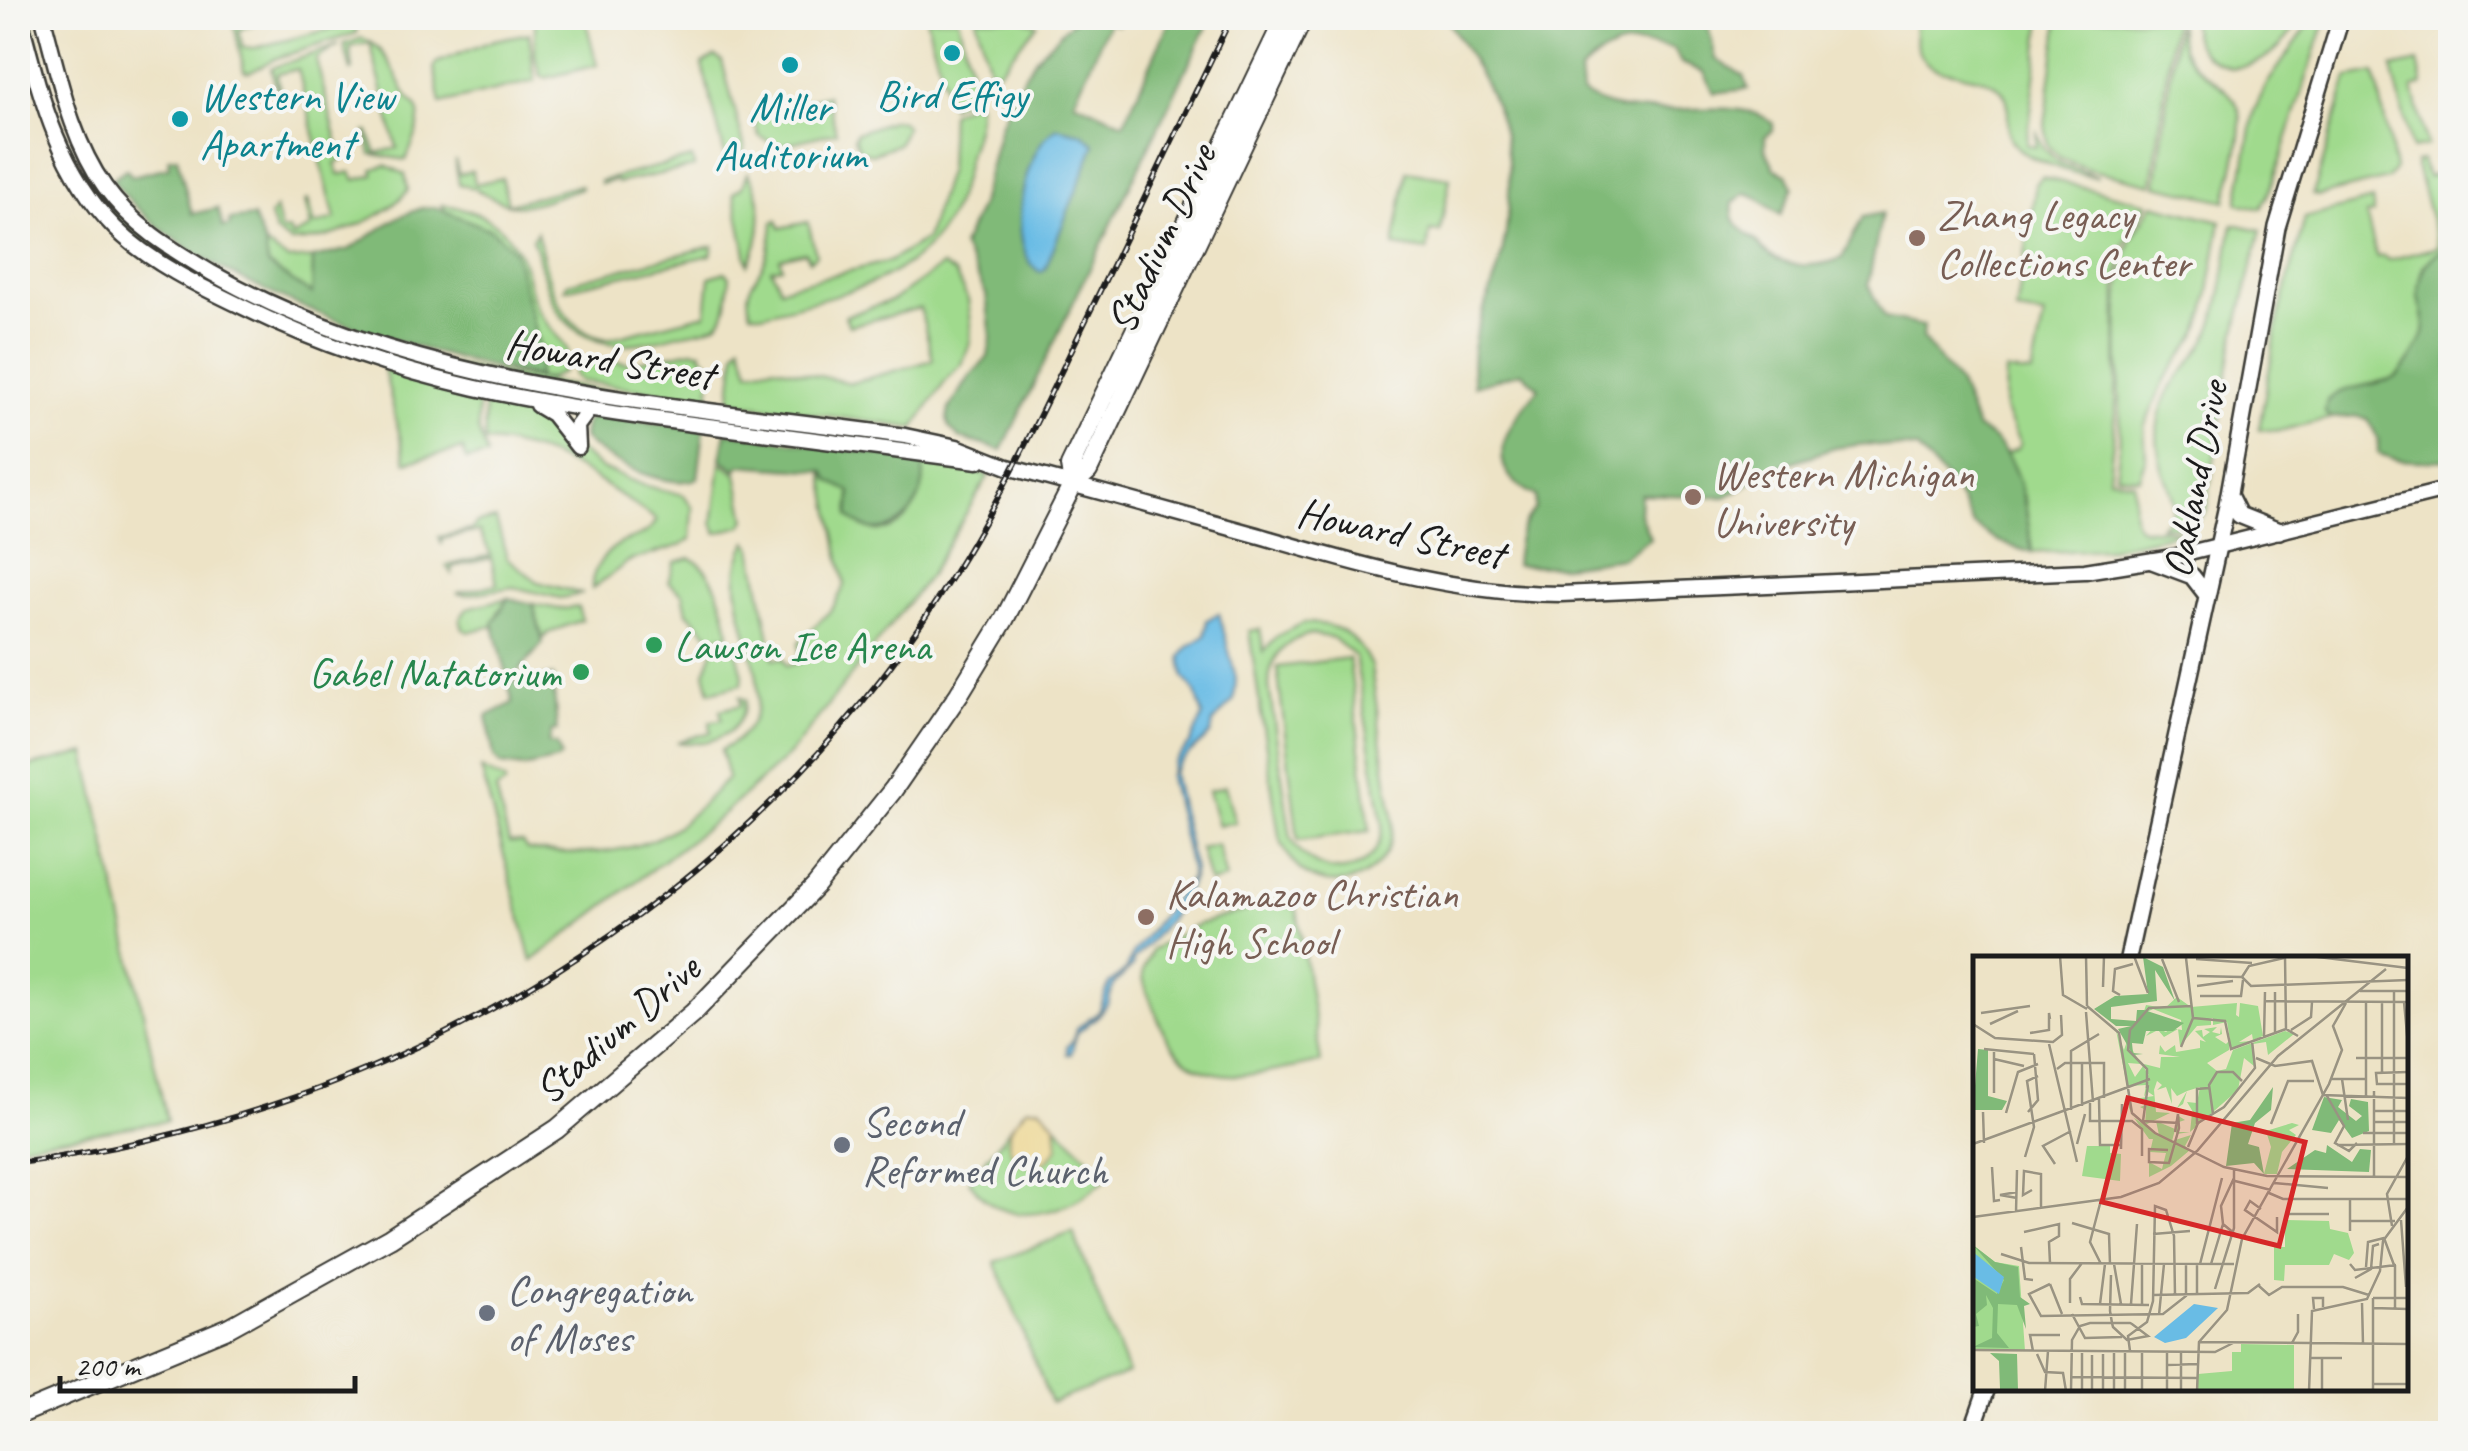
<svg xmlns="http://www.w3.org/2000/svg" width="2468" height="1451" viewBox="0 0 2468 1451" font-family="Caveat,sans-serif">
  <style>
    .green { fill: #a0da8d; stroke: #5e7b54; stroke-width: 2.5; fill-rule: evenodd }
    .forest { fill: #80ba78; stroke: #4e6b4a; stroke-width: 2.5 }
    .sand { fill: #eeda9e; stroke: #857b5d; stroke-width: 2.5 }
    .water { fill: #69bce5; stroke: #426c80; stroke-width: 2.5 }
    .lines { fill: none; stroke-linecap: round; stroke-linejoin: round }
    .tertiary-casing { stroke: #3b3a36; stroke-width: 19 }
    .secondary-casing { stroke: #3b3a36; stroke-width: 20 }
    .primary-casing { stroke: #3b3a36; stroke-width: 22 }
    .tertiary { stroke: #fff; stroke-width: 14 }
    .secondary { stroke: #fff; stroke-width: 15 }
    .primary { stroke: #fff; stroke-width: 18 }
    .rail-casing { stroke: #1c1c1c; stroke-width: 6 }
    .rail { stroke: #f6f6f2; stroke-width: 2.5; stroke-dasharray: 8; stroke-linecap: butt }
    .culture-dot { fill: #0f9aa8; stroke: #f6f6f2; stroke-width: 4 }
    .education-dot { fill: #8d6e63; stroke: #f6f6f2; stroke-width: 4 }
    .leisure-dot { fill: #2e9e5b; stroke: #f6f6f2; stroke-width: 4 }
    .worship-dot { fill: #6b7280; stroke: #f6f6f2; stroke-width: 4 }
    .labels { text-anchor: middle; stroke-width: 8; stroke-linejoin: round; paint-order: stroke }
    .culture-label { font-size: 42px; fill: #0d838f; stroke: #f6f6f2 }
    .education-label { font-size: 42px; fill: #785e54; stroke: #f6f6f2; text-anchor: start }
    .street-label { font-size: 42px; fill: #1c1c1c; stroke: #f6f6f2 }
    .leisure-label { font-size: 42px; fill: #27864d; stroke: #f6f6f2; text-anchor: start }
    .worship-label { font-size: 42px; fill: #5b616d; stroke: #f6f6f2; text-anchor: start }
    .inset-road { fill: none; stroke: #999382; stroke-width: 2.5 }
    .view { fill: #d62828; fill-opacity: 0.15; stroke: #d62828; stroke-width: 5 }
    .inset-edge { fill: none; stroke: #1c1c1c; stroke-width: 5 }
  </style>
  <rect width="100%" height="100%" fill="#f6f6f2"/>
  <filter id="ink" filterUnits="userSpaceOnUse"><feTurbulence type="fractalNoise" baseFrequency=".01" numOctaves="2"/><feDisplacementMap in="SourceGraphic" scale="20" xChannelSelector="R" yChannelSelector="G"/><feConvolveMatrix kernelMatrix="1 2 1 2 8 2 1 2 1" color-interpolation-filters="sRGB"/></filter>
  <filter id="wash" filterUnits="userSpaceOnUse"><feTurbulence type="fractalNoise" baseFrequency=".0048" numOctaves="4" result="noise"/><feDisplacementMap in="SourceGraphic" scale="40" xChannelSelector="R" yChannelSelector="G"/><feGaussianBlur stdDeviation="2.25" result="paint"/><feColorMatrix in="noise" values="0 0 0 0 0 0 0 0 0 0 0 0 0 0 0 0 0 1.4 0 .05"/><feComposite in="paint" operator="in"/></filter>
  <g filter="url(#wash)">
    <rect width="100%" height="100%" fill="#ede3c6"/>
    <path class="green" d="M27,18H31L52,105L81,169L100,195L132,229L213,279L388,354L913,444L832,432H800C675,415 548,403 425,371C358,353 296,325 234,295C176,268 113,233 80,176C52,126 41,72 27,18Z
      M349,18H355L357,33L277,58L249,72L244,71L234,25L252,20L253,24L239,30L243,48H254L342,26L350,21Z
      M535,18H585L597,65L546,78L541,76L535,55Z
      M926,18H958L975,89L972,95L950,106Z
      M976,18H1020L1037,24L998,71L989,69Z
      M1915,18H2042L2027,145L2036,147L2037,133L2044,148L2058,162L2098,177C2077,175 2017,159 2010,137C2004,119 2015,101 1998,87C1963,60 1910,92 1915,18Z
      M2059,18H2174L2152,184L2088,169L2059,157L2048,145L2045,125Z
      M2178,18C2179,28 2179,40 2183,49C2197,78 2241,86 2241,122C2241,147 2231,176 2226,201L2156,185Z
      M2192,18H2301C2284,46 2266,66 2231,68C2205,59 2190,46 2192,18Z
      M2313,18H2326L2274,180L2261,209L2238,203L2254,111L2267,84Z
      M529,33L535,81L441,104L434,68L436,63L494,40Z
      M362,38C387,47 394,72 406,94C410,101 417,104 419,113C421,127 411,148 406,160L371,154L366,132H369L376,153L397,148L370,43L350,47L353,70L351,71L344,44Z
      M339,45L316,59L342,160L335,163L339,175L351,172L355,180L374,175L373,169L386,165L405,174L408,190C387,218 325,243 290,242L275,232L270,216L275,209L281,231L289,230L292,237L311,228L305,201L308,200L315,225L335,219L298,69L277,74L281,98L279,99L271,68Z
      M715,56L722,61L745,149L736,161L726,160L702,64Z
      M2418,62L2423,85L2413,88L2427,146L2412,149L2392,68Z
      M2375,73L2395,169L2387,179L2319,196L2313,195L2348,78Z
      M827,95L836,132L778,146L759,136L753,116Z
      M976,100C983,118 971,142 967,160C946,280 862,288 762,314L751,312C743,290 753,284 763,265C770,252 772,237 773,222L777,220L780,228L808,222L816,255L810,260L805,252L780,258L782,267L771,269L780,288L890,261L926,239L948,169L950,113Z
      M893,120L901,121L906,126L898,144L872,154L860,151L854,138L856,133Z
      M692,158L694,167L617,183L616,180L600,184V181Z
      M455,160L459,174L472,171L475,184L502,178L508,204L580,185L581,188C560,194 532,208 511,205C498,203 479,188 459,184Z
      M2422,160L2427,177L2450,171V248L2444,249L2423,266L2419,293L2425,326L2423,340L2404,369L2397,377L2340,392L2327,400L2325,412L2331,418L2279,431L2259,429L2279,315L2305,218L2372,200L2374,213L2366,215L2377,257L2383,256L2389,260L2438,247L2415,162Z
      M1407,171L1450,178L1440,232L1430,231L1427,251L1394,246Z
      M748,173C765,199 764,238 748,264L734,193L743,186Z
      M2042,177L2148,203L2123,246L2117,284L2116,413L2109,478L2134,482C2131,546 2136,522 2182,532L2106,549L2032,553L2025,499L2005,454L2017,449L2020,444L2004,410L2005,372L2032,374L2044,316L2016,312L2036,184Z
      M2153,204L2221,221L2206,309L2197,336L2166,378L2144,427L2146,457L2139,478L2116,475C2128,401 2108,324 2127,251C2131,235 2145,219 2153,204Z
      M442,205C480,208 514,229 525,268C529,281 530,294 536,306C544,324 559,335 568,351L562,373L547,379L537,377L542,356L492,230L447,214Z
      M2233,224L2261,230L2231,352L2206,512L2192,526H2160C2186,506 2167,489 2161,464C2157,448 2156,433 2159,418C2165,385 2193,366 2207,338C2224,304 2226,260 2233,224Z
      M537,232C548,274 555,330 607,339L706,314L710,277L725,272L730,276C728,289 729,311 720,321C712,329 695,331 684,333C642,344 603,355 568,323C545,301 544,267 532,239Z
      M265,245L288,260L313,258V295L268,265Z
      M713,246L711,255L565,289L567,283Z
      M942,266L955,274L968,300L971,323L970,343L962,364L945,382L914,428L730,402L736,351L741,344L750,371L773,366L851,383L933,360L920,308L849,326L845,316L893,300Z
      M693,350L702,351L701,354L712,364L709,399L580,381L573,375L577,364L584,358L629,363Z
      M384,369L478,395V429L487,456L466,460L463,449L406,462Z
      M484,395L541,410L573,446L602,469L643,485L684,495L693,508L691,539L682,545L629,561L592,589C590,571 606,550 623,542C638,536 647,536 657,520C597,481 559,446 485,442Z
      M921,460L989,475L928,577L789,755L715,821L532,961L481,769L505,781V785L496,790L509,843H522L527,850C573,857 639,855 677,826C696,813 711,794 728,778L721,750C811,705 704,607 748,541L752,547L774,659L783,658L787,666L800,662L799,642L832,609L845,585L823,471L851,492L850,517C889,557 931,502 921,460Z
      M721,463L737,474L746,520L742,526L717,533L713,523Z
      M496,519L507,558L538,582L583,594L560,598L513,587L465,595L457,593L497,584L491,558L452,567V574L446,566L491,555L479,531L442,539V545L439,537L471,530L477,523Z
      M690,558C714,566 727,612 729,635L712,637L687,612L683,594L669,582L675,562Z
      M508,598L498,612L494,626L468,632L463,629L460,619L467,608Z
      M533,604L559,609L578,607L582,620L548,633L543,639Z
      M1303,623C1337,622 1357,635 1371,666C1376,704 1382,742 1387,780C1389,794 1394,811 1393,826C1391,862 1363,887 1326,882C1301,878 1288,859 1279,836L1249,631L1260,629L1264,652L1277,636ZM1311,634L1333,638L1355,656L1383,824C1379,881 1315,885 1291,838L1269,686C1269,658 1284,640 1311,634Z
      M734,640L743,675L742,684L710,692L705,672L715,646Z
      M1349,658L1370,831L1298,840L1277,667Z
      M740,697L746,700C742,735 709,747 677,742L711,732L710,722L722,719L720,710L741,705Z
      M86,753L167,1121L18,1145V769Z
      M1225,786L1235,822L1218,826L1208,791Z
      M1217,844L1226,879L1209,883L1200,848Z
      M1280,900L1297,910L1321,1062C1254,1075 1185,1098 1157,1016C1153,1004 1141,983 1143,971C1144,964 1150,958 1151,950L1199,924Z
      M1039,1107L1107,1177C1079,1207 1022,1230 985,1199C979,1194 974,1187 969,1181L1026,1108Z
      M1073,1232L1128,1373L1051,1403L995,1262Z"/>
    <path class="forest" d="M1075,18H1120L1117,25L1109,22L1074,101L1124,123L1171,18H1211L1002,450L959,438L949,427L947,419L949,409L969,378L988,357L991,337L986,294L962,246L980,205L1000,125L1009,103L1034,59Z
      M1449,18H1706L1716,59L1744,76L1748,89L1714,93L1704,72L1681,63L1674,49C1633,41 1611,41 1580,72L1582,93C1633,132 1731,88 1773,123V131L1765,137V148L1775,169L1787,174L1793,187L1781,215C1767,208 1761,196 1745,193L1733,203C1730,224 1741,228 1755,240C1764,248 1757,245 1766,252C1785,270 1820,267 1842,258L1863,217L1882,213L1868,285L1885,318L1923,326L1922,338L1959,385L1977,429C2021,447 2027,512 2032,553L1999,542L1973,525L1954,488L1917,449L1867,444L1834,448L1778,467L1725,497L1641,494L1640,514L1650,538L1622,558L1563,566L1515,565C1517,543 1519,525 1535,509L1536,496C1476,467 1508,425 1539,388L1521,372L1474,386C1467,340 1482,318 1496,276C1513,222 1516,148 1491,96C1480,71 1463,47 1449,23Z
      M177,157L192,214L218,208L223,227L230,225L229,220L253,217L265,245L268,265L312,294L313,258L350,249L398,217L422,208L435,207L492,230L514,250L542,356L537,377C414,353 186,284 112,179L126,169L132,176L169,167V158Z
      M2450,248V460C2425,460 2403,465 2378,453V439L2368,419L2358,416L2331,418L2325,413C2324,383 2376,388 2394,378C2403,373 2408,362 2414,354C2420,344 2425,336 2425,325C2425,315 2419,305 2419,294C2419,273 2428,252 2450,248Z
      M594,415L704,429L698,478C670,492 602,460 583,438L585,422Z
      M726,432L921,460C936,501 886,555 849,516L851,492L830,481L824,471L739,465L737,470L721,459Z
      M508,598L533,604L543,643L513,678L508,679L493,623Z
      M553,676L557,731H552L549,743L557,745L561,756L558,760L523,768L501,765L494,757L487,716L513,703L508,683Z"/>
    <path class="sand" d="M1040,1107L1056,1124L1058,1147C1040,1182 998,1160 1011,1128C1014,1121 1022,1114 1026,1108Z"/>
    <path class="water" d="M1057,127L1082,133L1095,144L1045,269L1040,272C1003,248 1023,146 1057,127Z
      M1219,613L1236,678L1234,700L1213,723L1211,734L1179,763L1173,773L1194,870C1188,903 1155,935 1133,960V966L1114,984L1108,1003L1099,1015L1077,1033L1071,1054H1067V1046L1074,1040L1077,1028L1099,1012L1109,984L1127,969L1132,954L1190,878V868L1169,777L1174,762L1190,744L1203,716L1196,693L1184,677L1181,657L1188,647L1205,636L1207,620Z"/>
  </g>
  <g filter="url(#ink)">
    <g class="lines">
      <defs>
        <path id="tertiary" d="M20,18C40,94 57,169 115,228C149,262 199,286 243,307C400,384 545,405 716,427C803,438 890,450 978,461
          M43,18C59,75 70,138 105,187C133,226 170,248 210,272C420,392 671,403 905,436L957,447L1008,467C1090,489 1171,511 1253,534C1354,563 1454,594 1561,594L2085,571L2173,557L2450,489
          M537,405L552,414L578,447
          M578,446L577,426L589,410"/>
        <path id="secondary" d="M2229,495L2239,515L2279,531
          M2152,561L2192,576L2206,594
          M2128,958L2226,510L2277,227L2341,18
          M1971,1434L1987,1388"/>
        <path id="primary" d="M1073,484L1070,466L1285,18
          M18,1415L230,1327L390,1238L557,1129L694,1012L816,886L893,790L959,694L1004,620L1073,484L1088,471L1303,18"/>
      </defs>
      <use href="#tertiary" class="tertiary-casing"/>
      <use href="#secondary" class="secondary-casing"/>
      <use href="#primary" class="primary-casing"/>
      <use href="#tertiary" class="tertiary"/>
      <use href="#secondary" class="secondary"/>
      <use href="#primary" class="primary"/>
      <defs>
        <path id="rail" d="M18,1163C397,1115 752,902 954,573C1004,493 1044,407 1085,322C1134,220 1183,119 1231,18"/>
      </defs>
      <use href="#rail" class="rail-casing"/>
      <use href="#rail" class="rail"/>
    </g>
  </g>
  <g class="culture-dot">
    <circle cx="952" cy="53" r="10"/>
    <circle cx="790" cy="65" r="10"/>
    <circle cx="180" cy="119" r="10"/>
  </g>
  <g class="education-dot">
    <circle cx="1917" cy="238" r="10"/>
    <circle cx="1693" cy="497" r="10"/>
    <circle cx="1146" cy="917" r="10"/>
  </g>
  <g class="leisure-dot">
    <circle cx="654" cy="645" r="10"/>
    <circle cx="581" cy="672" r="10"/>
  </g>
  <g class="worship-dot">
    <circle cx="842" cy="1145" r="10"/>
    <circle cx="487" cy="1313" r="10"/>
  </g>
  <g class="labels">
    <g class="culture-label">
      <text x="952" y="109">Bird Effigy</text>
      <text x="200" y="110" text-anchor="start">Western View<tspan x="200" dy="48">Apartment</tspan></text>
      <text x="790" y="121">Miller<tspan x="790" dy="48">Auditorium</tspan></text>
    </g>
    <g class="education-label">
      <text x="1937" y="229">Zhang Legacy<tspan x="1937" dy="48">Collections Center</tspan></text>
      <text x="1713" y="488">Western Michigan<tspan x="1713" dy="48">University</tspan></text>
      <text x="1166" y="908">Kalamazoo Christian<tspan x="1166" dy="48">High School</tspan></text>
    </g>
    <g class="street-label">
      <text transform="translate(1160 238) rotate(-65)" y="15">Stadium Drive</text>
      <text transform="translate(610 358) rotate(9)" y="15">Howard Street</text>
      <text transform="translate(2194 479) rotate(-79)" y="15">Oakland Drive</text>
      <text transform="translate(1401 532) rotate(12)" y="15">Howard Street</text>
      <text transform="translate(616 1028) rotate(-41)" y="15">Stadium Drive</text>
    </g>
    <g class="leisure-label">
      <text x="674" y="660">Lawson Ice Arena</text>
      <text x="561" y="687" text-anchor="end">Gabel Natatorium</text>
    </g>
    <g class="worship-label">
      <text x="862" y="1136">Second<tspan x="862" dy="48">Reformed Church</tspan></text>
      <text x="507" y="1304">Congregation<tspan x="507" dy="48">of Moses</tspan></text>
    </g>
  </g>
  <g transform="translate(1973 956)">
    <rect width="435" height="435" fill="#ede3c6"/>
    <path d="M204,41L218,51L264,47L263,59L266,61L267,47L285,50L290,80L280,84L279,78L266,86L278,85L259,92L256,87V94L234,107L244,115L253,113L260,94L312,75L321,78L295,99L293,86L280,88L281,110L271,102L265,134L217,176L204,178L202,174L199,185L218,179L212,190L217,194L198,210L176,221V206L189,213L193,197L177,196L180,183H176L159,159L156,152V134L160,161L186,179L183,165L202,173L204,159L212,164L206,166V176H217L219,157L207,153L220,156L214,146L224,147L227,131L214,135L210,148L204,152L214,135L204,140L198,132L199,148L193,131L184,134L189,129L184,125L181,134L183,156L197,157L172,169L173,154L167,151L181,146L169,147L161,144V155V143L181,140L174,135L171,141L173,129L154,130L143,74L151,94L154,85L168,108L155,107L162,121L170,110L176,120L171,108L187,112L188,101H207L186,98L187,89L192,96L202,89L203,96L227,92V84L233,86L222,75L229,74L230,81L237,76L231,73L244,71L239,76L247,78L248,71L249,78L242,81L253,88L257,84L254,66L240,69V62L235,63L238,65V69L224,70L207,90L205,73L191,81L185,74L173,80L181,71L193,76L198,72L209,74L208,64L180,53L170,58L173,49L192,52ZM319,167L326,169L316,174L323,179L309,196L304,218H291L298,191L293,175ZM114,190H137V197L148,198L147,225L109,220ZM312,264L356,265L357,273L375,277L381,297L376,304L361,298L356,309H312L311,325L301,324V291H312ZM0,289L22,306L46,310L52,395H0ZM268,388L321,389V435H225V418L259,415V396H268Z" fill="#a0da8d"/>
    <path d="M170,1L190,11L202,45L182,14L184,45L138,51V63L163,65L164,54H171L211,67L200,75H173L170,88L159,87L160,97L170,98L160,99L145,73L158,70H143L121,53L142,40L175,38ZM5,93L15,94V140L34,145L29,154H0ZM300,131L298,154L282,167L275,188L286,191L291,218L281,207L253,210L259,167L277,164ZM351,141L369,144L365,151L383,165L389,160L376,150L378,143L395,146L396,175L379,182L366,164L358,177L339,174ZM354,189L379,206L387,193L398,194L396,216L314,213L342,194L353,197ZM0,289L22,306L45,311L47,341L57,348L51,350L53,373L44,349L25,348L24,377L36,392L0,391L19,382L20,352L13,339L14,349L3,358L6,370L0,371V322L24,338L31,324ZM17,397L44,398L45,435L27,433L26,405Z" fill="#80ba78"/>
    <path d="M0,296L31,321L26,338L1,321ZM221,348L245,352L213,382L192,387L181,381Z" fill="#69bce5"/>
    <path class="inset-road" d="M87,0L90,39L114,53M113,0L114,50M161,0L175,37M312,0L313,73M337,0L435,12M213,2L220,62M189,3L206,46M223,3L279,7M224,20L269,21L278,30L435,24M269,21L276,10L311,2M224,30L260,25M130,31L131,0M387,35H435M421,35V188M302,36V77M147,39L140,35L142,13L160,8M227,40H268L270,24M292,45L435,46M431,46L435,89M114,50L146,77L159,157L182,177L251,211L294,220L435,221M113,56L120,146M8,57L57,50M220,62L252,65L258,93L313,73L325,80M0,68L22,82L80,86L89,79L88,59M17,68L45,55M318,74L338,61L339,46M57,77L76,74V57L77,63M291,81L292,36M76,88L104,206M208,91L220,62M11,93L61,98M21,93V137M283,102L302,110L339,105L350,139L435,142M383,102H435M21,103L51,110M109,107V150M84,113L92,107H131V142M409,116V46M435,116L403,117L404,128H435M358,123H394M369,123L375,164M175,129L170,165L206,167M174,132V113L155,94L157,74L176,52L218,50M354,140L371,170L362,187L376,195L384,187M393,142V46M126,143L127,189H148M117,147V165H159L169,173V200M98,154V95L126,78M401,155H435M10,156L11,187M55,156L65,144L61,98M33,157L45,116L65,108M240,158L236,129L244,116H260L269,125M401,166H435M224,168V133L236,132M298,168L315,125H341M390,177H435M0,188L177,123M104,188L112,158M364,189L435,188M215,191L225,167L251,151L282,112L279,85M148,193L149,148M195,194L176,193V206L196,207L206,172L205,158L202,176M52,201L61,171L54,125L65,120M82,208L70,190L98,175M19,211L21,245L27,244M401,221V135M261,222L248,250L250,268L262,278M262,225L298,234M301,227L355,232M59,234L50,239L51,215L68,218V252M296,237L310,243H435M44,242L27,239L44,236M377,243V275M288,253L277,245L272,254L304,276V261M43,256L44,214M313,258H356M0,261L148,241L186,227L224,195L305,100L413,13M428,264L433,331M376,265H422M99,267L136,278L137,308M419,270L414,238L435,200M51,276L86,268V280L76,286L77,307M180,278L217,275M48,291L52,323L60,324M28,298L56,307L261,308M128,308L117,286L128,244M141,308L148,348M227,308L249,222M238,308L250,268M377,308L382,314L423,309M393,311L395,286L411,282L421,309M382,322L398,313L400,290L406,288M77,328L56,338L68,360L190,358L213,340V308M77,328L89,358M286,330L296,339L309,331H370L396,339M242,333L261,272V214M180,339L275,337L287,328M224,339V308M107,341L109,348L176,349M400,342H435M97,347V323L109,307M389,347L390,388M127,348L132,308M158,348L164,268M169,348V308M400,352L435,353M341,353L340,342H350V351M422,353V309M99,358L112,382L149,381M186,359L191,308M226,386L435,388M319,387L325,376V358V365M0,394L242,396L260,387M60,395L57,379H87M152,395V435M157,395L155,380L174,366L180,345L182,250L193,254L201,280L202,339M169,396V435M194,396V435M208,396V435M64,398L72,416L90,417L93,435M336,402H369M349,402V435M194,409L224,408M98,421L224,422M400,428H435M72,435L75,395M98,435L99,384L107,370L117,367H157L159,368L175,380L154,384L140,371L139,367L137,355L138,319M109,435V395M119,435V399M130,435V398M141,435V395M224,435L226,386L254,354L269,283L356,128L369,94L360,70L373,47M336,435L339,355L394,343L407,315L410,285L435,251M400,435V342"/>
    <path class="view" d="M155,142L332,186L306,290L129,246Z"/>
    <rect width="435" height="435" class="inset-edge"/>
  </g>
  <rect width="2468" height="1451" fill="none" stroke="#f6f6f2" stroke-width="60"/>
  <path d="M60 1376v15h295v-15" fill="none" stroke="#1c1c1c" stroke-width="5"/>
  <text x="75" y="1376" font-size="30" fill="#1c1c1c" stroke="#f6f6f2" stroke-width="8" paint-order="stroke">200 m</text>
</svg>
